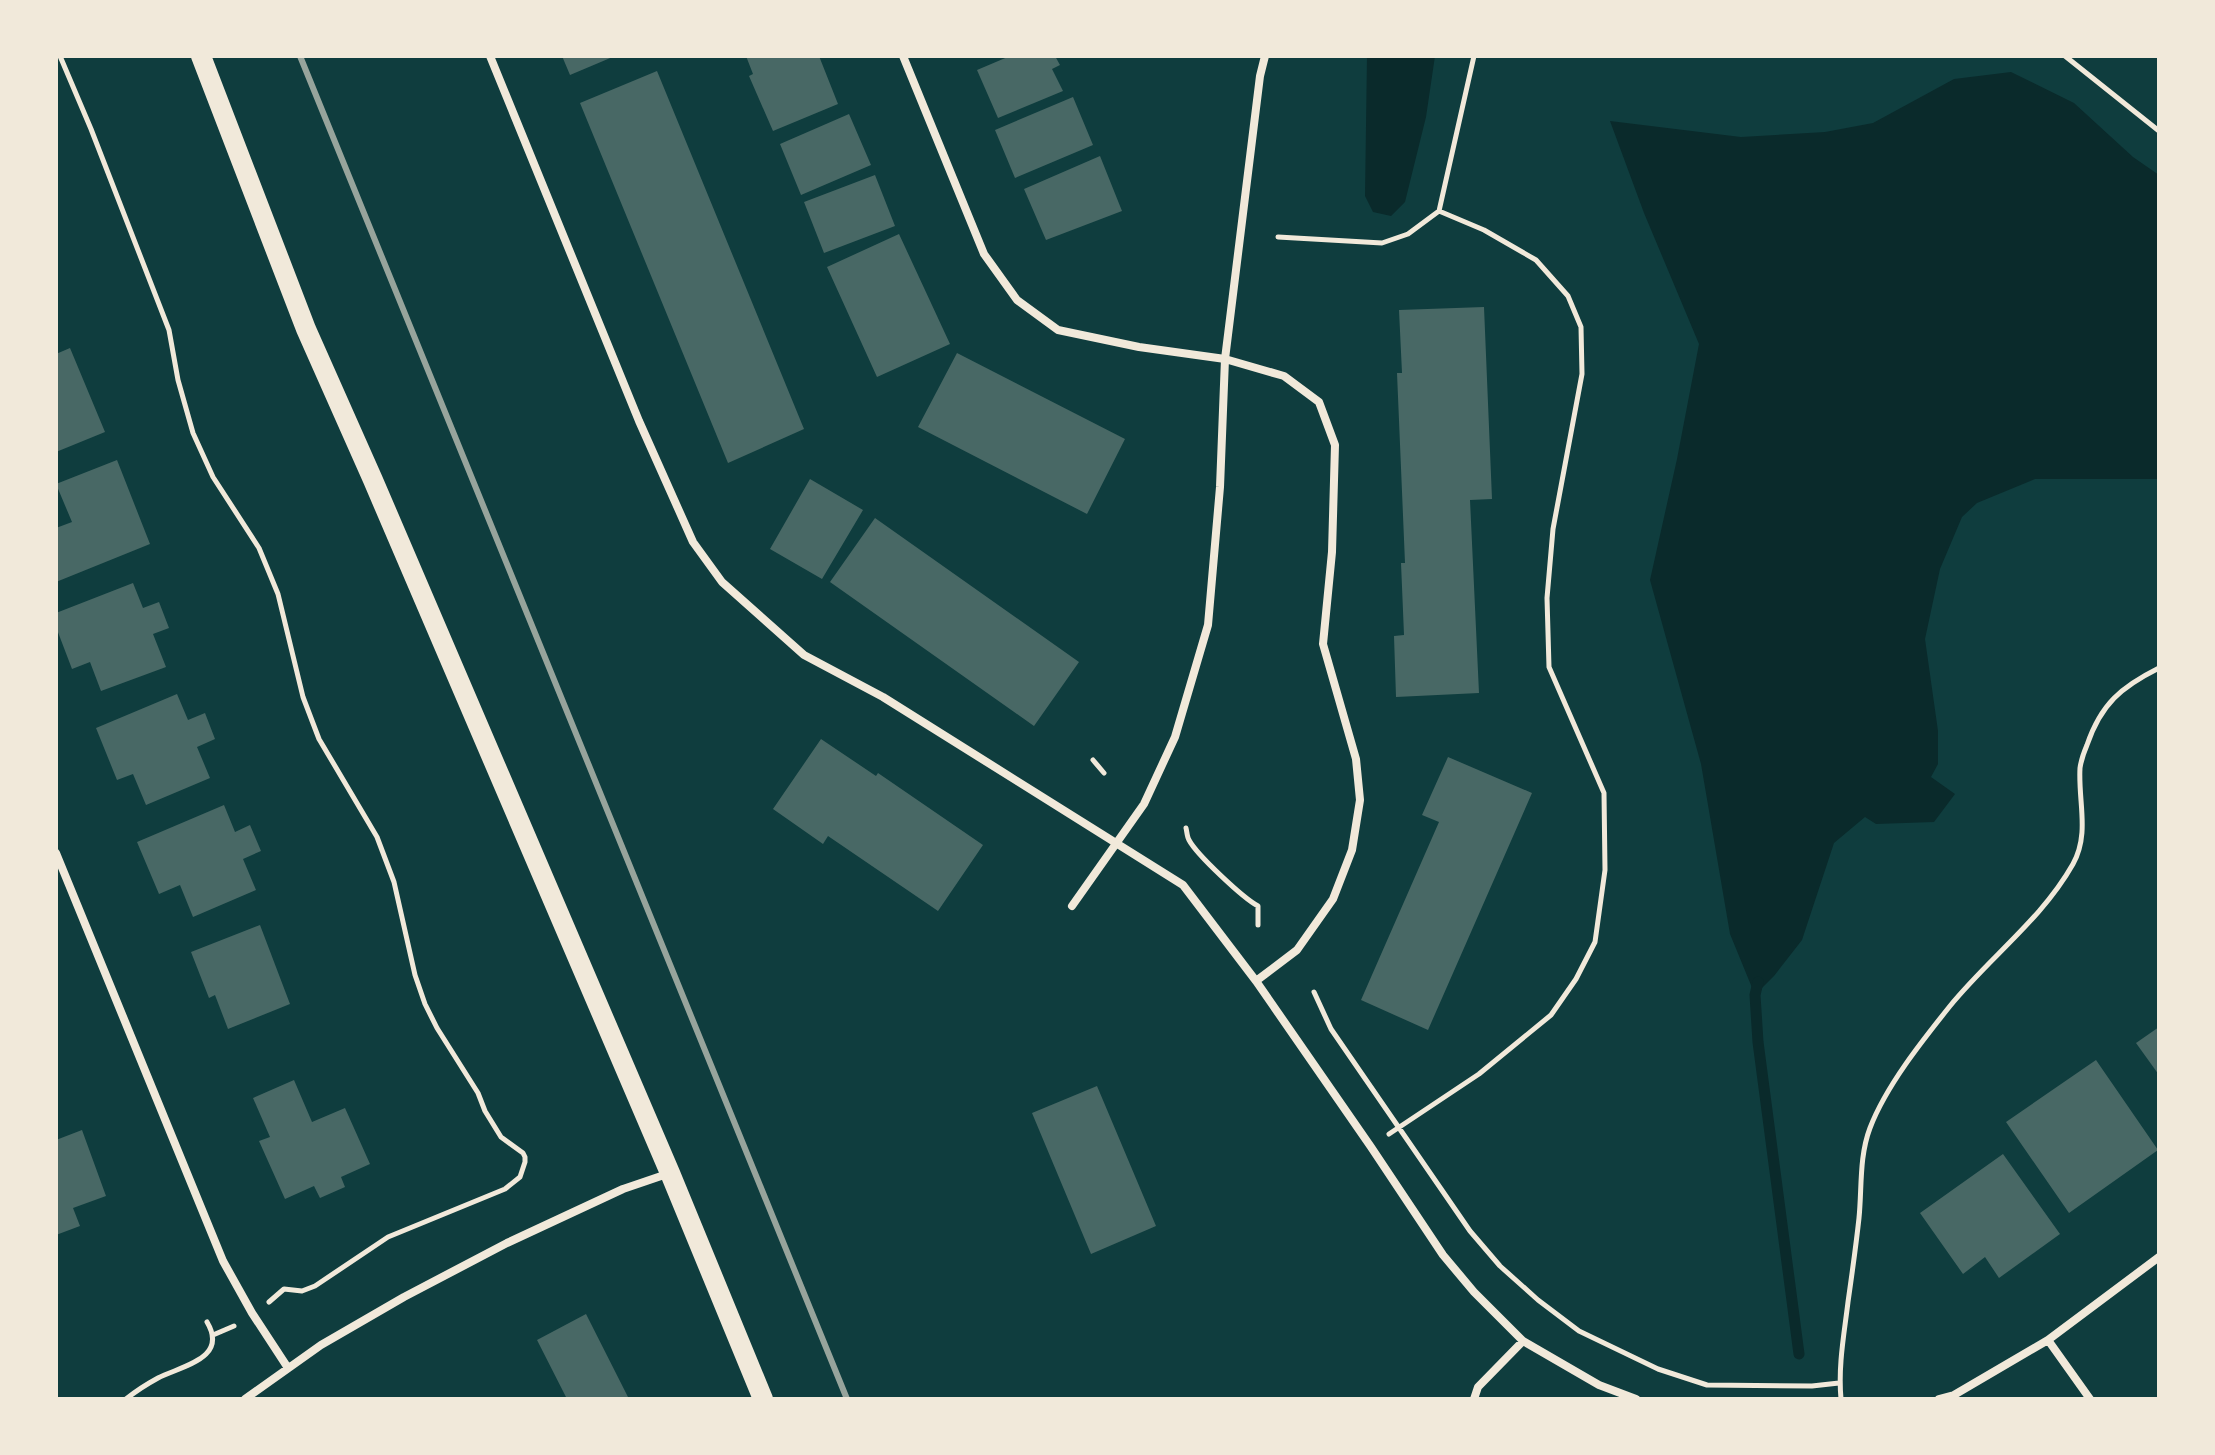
<svg xmlns="http://www.w3.org/2000/svg" width="2215" height="1455" viewBox="0 0 2215 1455" font-family="'Open Sans',sans-serif">
  <style>
    .water { fill: #0a2a2b }
    .lines { fill: none; stroke-linecap: round; stroke-linejoin: round }
    .stream { stroke: #0a2a2b; stroke-width: 11 }
    .building { fill: #486865 }
    .path { stroke: #f1e9da; stroke-width: 5 }
    .minor { stroke: #f1e9da; stroke-width: 8 }
    .primary { stroke: #f1e9da; stroke-width: 20 }
    .rail { stroke: #97a49c; stroke-width: 6 }
  </style>
  <rect width="100%" height="100%" fill="#0f3d3e"/>
  <path class="water" d="M1367,56H1435L1426,117L1405,202L1391,216L1373,212L1365,196Z
    M2011,72L2074,103L2133,157L2159,175V479H2035L1977,503L1962,517L1940,569L1925,639L1938,731V764L1931,777L1955,794L1934,822L1876,824L1865,817L1834,843L1802,940L1774,976L1755,995L1730,934L1701,764L1650,580L1677,459L1699,344L1644,213L1610,121L1741,137L1825,132L1873,123L1954,79Z"/>
  <g class="lines">
    <path class="stream" d="M1758,982L1755,995L1758,1042L1799,1354"/>
  </g>
  <path class="building" d="M562,56H615L570,75Z
    M746,56H819L838,104L773,131L749,76L753,74Z
    M1010,56H1055L1060,65L1052,69L1063,91L998,118L977,70Z
    M657,71L804,429L728,463L580,103Z
    M1073,97L1093,145L1015,178L995,130Z
    M849,114L871,165L801,195L780,144Z
    M1100,156L1122,211L1046,240L1024,189Z
    M875,175L895,226L824,253L804,202Z
    M899,234L950,344L877,377L827,267Z
    M1484,307L1492,499L1470,500L1479,693L1396,697L1394,636L1404,635L1401,563H1405L1397,373H1402L1399,310Z
    M70,348L105,432L56,452V354Z
    M957,353L1125,439L1087,514L918,427Z
    M117,460L150,544L56,582V528L72,522L56,484Z
    M810,479L863,510L822,579L770,549Z
    M875,518L1079,662L1034,726L830,582Z
    M133,583L143,608L159,602L169,628L153,634L166,667L101,691L90,662L72,669L56,627V613Z
    M177,694L188,720L205,713L215,739L197,747L210,778L146,805L133,774L117,780L96,728Z
    M821,739L876,776L878,773L983,845L938,911L828,836L823,844L773,809Z
    M1448,757L1532,793L1428,1030L1361,1000L1439,822L1422,815Z
    M224,805L235,832L250,825L261,851L243,859L256,890L193,917L180,885L159,894L137,842Z
    M260,925L290,1004L228,1029L215,995L209,998L191,952Z
    M2159,1027V1075L2136,1043Z
    M2096,1060L2158,1150L2069,1213L2006,1122Z
    M294,1080L312,1122L345,1108L370,1164L341,1177L345,1187L320,1198L314,1186L285,1199L259,1141L270,1137L253,1098Z
    M1097,1086L1156,1226L1091,1254L1032,1113Z
    M82,1130L106,1196L73,1208L80,1226L56,1235V1140Z
    M2003,1154L2060,1234L1999,1278L1985,1257L1963,1274L1920,1213Z
    M586,1314L629,1399H567L537,1340Z"/>
  <g class="lines">
    <path class="path" d="M60,56L91,129L169,330L178,380L193,433L213,477L259,548L278,594L303,697L319,739L377,837L394,882L415,975L425,1004L437,1028L478,1093L485,1111L501,1137L523,1153L525,1157V1162L520,1177L505,1189L388,1237L315,1286L302,1291L284,1289L269,1302
      M2065,56L2159,131
      M1439,211L1474,56
      M1278,237L1382,243L1408,234L1439,211
      M1093,760L1104,773
      M1186,828C1187,832 1187,837 1189,840C1197,855 1243,898 1258,906V925
      M1314,992L1331,1029L1470,1231L1500,1266L1538,1300L1579,1331L1658,1369L1707,1385L1812,1386L1839,1383
      M1389,1134L1479,1074L1551,1015L1576,979L1595,942L1605,870L1604,793L1549,667L1547,598L1553,529L1582,374L1581,327L1568,296L1536,260L1484,230L1439,211
      M213,1335L234,1326
      M126,1399C136,1391 147,1384 158,1378C181,1366 229,1359 207,1322
      M1841,1399C1838,1366 1844,1335 1848,1302C1852,1274 1856,1246 1859,1218C1862,1188 1859,1157 1870,1128C1886,1086 1922,1041 1950,1006C1990,957 2042,919 2073,864C2090,833 2078,802 2080,768C2081,761 2084,752 2087,745C2101,704 2121,687 2159,668"/>
    <path class="minor" d="M490,56L639,421L693,542L722,582L804,655L883,697L1183,885L1256,981L1371,1147L1443,1255L1474,1292L1523,1341L1599,1385L1636,1399
      M903,56L984,254L1017,300L1058,330L1139,347L1225,359L1284,376L1319,402L1335,445L1332,552L1323,644L1356,759L1360,800L1352,850L1333,899L1297,950L1256,981
      M56,853L223,1261L252,1313L288,1368
      M1072,906L1144,804L1175,737L1208,625L1220,487L1225,359L1260,76L1265,56
      M2048,1340L2090,1399
      M245,1399L321,1345L404,1297L507,1243L623,1189L670,1173
      M1474,1399L1478,1387L1523,1341
      M1939,1399L1954,1395L2048,1340L2159,1257"/>
    <path class="primary" d="M201,56L306,329L373,480L670,1173L763,1399"/>
    <path class="rail" d="M300,56L847,1399"/>
  </g>
  <rect width="2215" height="1455" fill="none" stroke="#f1e9da" stroke-width="116"/>
</svg>
